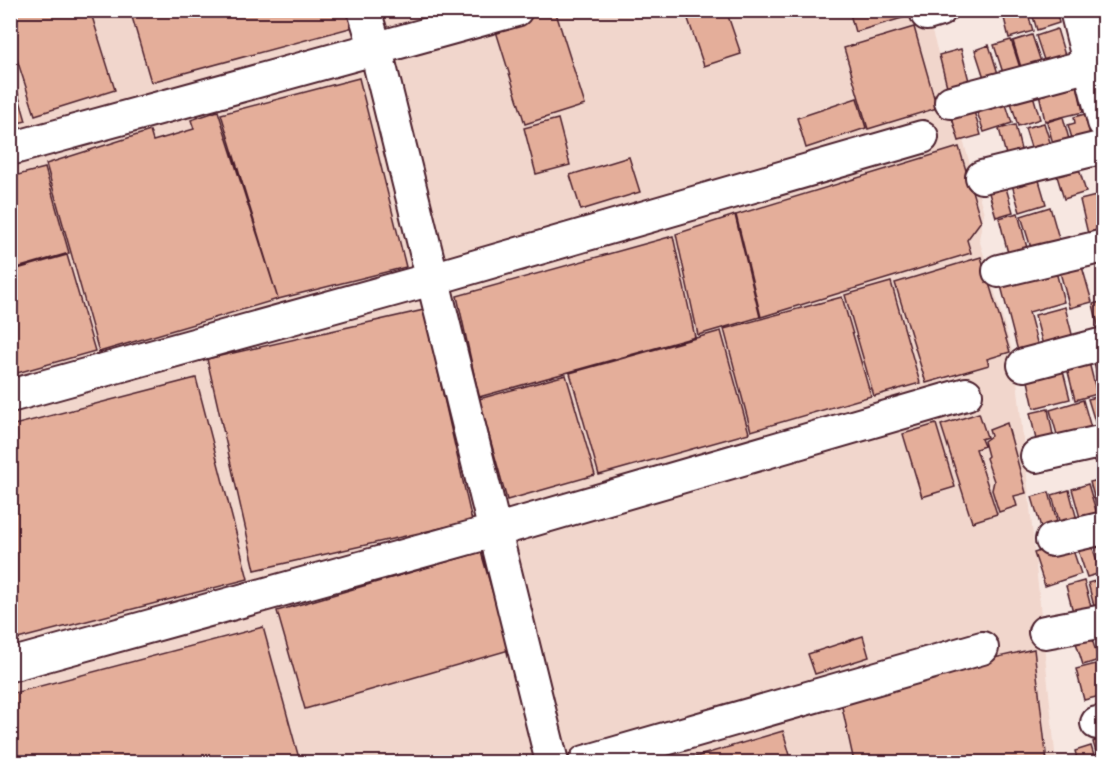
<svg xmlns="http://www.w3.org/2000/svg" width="1114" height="773" viewBox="0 0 1114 773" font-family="Delius,sans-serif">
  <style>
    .built { fill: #f1d6cc }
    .building { fill: #e4ae9a; stroke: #4a1f2b; stroke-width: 1.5 }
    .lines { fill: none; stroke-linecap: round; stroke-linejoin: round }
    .minor-casing { stroke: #4a1f2b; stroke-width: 36 }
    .minor { stroke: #fff; stroke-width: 32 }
  </style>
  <rect width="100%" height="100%" fill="#f7e7e1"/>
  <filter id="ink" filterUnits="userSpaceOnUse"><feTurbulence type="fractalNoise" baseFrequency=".0167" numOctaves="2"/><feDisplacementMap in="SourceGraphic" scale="12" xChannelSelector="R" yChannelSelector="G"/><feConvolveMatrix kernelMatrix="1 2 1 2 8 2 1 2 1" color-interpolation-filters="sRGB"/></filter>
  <g filter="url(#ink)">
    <path class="built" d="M10,11H926L984,213L979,239L1015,360L1056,762H11Z"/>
    <path class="building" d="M10,10H90L115,90L35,115L10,38Z
      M130,10H356L361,25L151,82Z
      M550,10H555L585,105L525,124L495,28Z
      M685,10H726L741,54L704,66Z
      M849,10H907L909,16L855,32Z
      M1002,10H1027L1033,31L1009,38Z
      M1031,10H1056L1059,23L1037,30Z
      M914,27L937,108L868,129L844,48Z
      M1057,29L1067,62L1047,69L1036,36Z
      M1032,35L1043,68L1023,74L1013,41Z
      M1011,40L1022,74L1005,79L994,45Z
      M989,45L1000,80L986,84L975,50Z
      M961,49L970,85L948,90L939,55Z
      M10,66L26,121L10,125Z
      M1075,76L1083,112L1045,121L1037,84Z
      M359,78L406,267L278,299L221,114Z
      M1030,85L1040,119L1018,126L1008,92Z
      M1002,92L1012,123L984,132L973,101Z
      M857,98L866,128L806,148L797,118Z
      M971,101L981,135L959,141L949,108Z
      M218,111L278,299L99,352L46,164L150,131L153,141L194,129L191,120Z
      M1085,114L1093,147L1076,152L1068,125L1075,123L1074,117Z
      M1063,117L1073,154L1057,158L1047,122Z
      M558,119L570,165L536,174L524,128Z
      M1044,123L1055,158L1036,163L1025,128Z
      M1015,125L1023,158L1008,162L999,129Z
      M959,147L981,221L967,240L971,253L761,317L736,215Z
      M1075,156L1086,192L1064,199L1053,163Z
      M629,157L640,192L581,210L570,175Z
      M45,168L69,253L10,270V177Z
      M1036,170L1046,204L1020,212L1010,178Z
      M1002,174L1013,212L996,217L985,179Z
      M1100,195L1104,209V231L1088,234L1080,200Z
      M1050,207L1060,242L1032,251L1021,216Z
      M1018,213L1028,252L1009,257L999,218Z
      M735,215L760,317L698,335L676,234Z
      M673,236L695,337L479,397L457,296Z
      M67,255L95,351L10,375V271Z
      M981,257L1010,352L987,359L989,365L926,383L895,283Z
      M1081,263L1092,302L1070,308L1059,269Z
      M1054,264L1064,302L1029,312L1040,354L1020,359L999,278Z
      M891,282L920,383L874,396L845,295Z
      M842,297L871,396L751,431L724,329Z
      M1104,301V333L1100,334L1093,304Z
      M1065,307L1073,338L1045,353L1035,315Z
      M424,310L472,521L255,570L207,359Z
      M721,331L749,433L599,475L570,373Z
      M1104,351V393L1101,394L1092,353Z
      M1087,354L1097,394L1075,400L1065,360Z
      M1061,363L1070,399L1034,408L1026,372Z
      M566,375L595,475L507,500L479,399Z
      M196,378L248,579L10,641V426Z
      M1104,395V436L1100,438L1088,399Z
      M1083,400L1093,435L1060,445L1050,410Z
      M1048,409L1054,440L1037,444L1030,413Z
      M979,413L987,437L981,439L984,446L976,449L997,514L972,522L941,425Z
      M1007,423L1026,493L1014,496L1017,506L999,512L992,490L994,481L986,458L988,456L984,441L991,436L989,430Z
      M936,424L955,487L922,497L903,434Z
      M1103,479L1104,518L1100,519L1090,482Z
      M1088,484L1099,521L1082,525L1072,489Z
      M1069,490L1079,527L1062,532L1052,495Z
      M1049,492L1059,529L1043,534L1032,497Z
      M1104,535V565L1095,537Z
      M1089,537L1101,573L1087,577L1075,541Z
      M1070,541L1081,574L1045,586L1034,553Z
      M481,552L509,650L305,709L277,611Z
      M1102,579L1104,587V612L1096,614L1088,583Z
      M1084,581L1093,614L1075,619L1066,586Z
      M1104,625V658H1102L1094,628Z
      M263,627L300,762H10V694Z
      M1088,628L1099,660L1083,665L1073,633Z
      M863,636L869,657L815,674L808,654Z
      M1034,649L1047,762H854L839,693Z
      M1104,662V695L1084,700L1076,669Z
      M783,731L792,762H678Z
      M1104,738V762H1099L1093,742Z
      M1091,746L1096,762H1078L1075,751Z"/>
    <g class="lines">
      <defs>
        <path id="minor" d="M364,10L376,50L552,762
          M1076,10L1104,122
          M927,14L940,10
          M951,102L1090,65
          M10,149L516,10
          M982,177L1104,147
          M999,271L1104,246
          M1024,365L1104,344
          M10,396L432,279L922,137
          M1037,456L1104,441
          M1052,540L1104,528
          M1045,632L1104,621
          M10,665L494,531L966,394
          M1097,723L1104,722
          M585,762L982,648"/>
      </defs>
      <use href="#minor" class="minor-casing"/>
      <use href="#minor" class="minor"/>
    </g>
  </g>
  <rect width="1114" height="773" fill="none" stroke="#fff" stroke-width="36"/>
  <rect x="18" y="18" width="1078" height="737" fill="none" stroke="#4a1f2b" stroke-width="2" filter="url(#ink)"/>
</svg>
